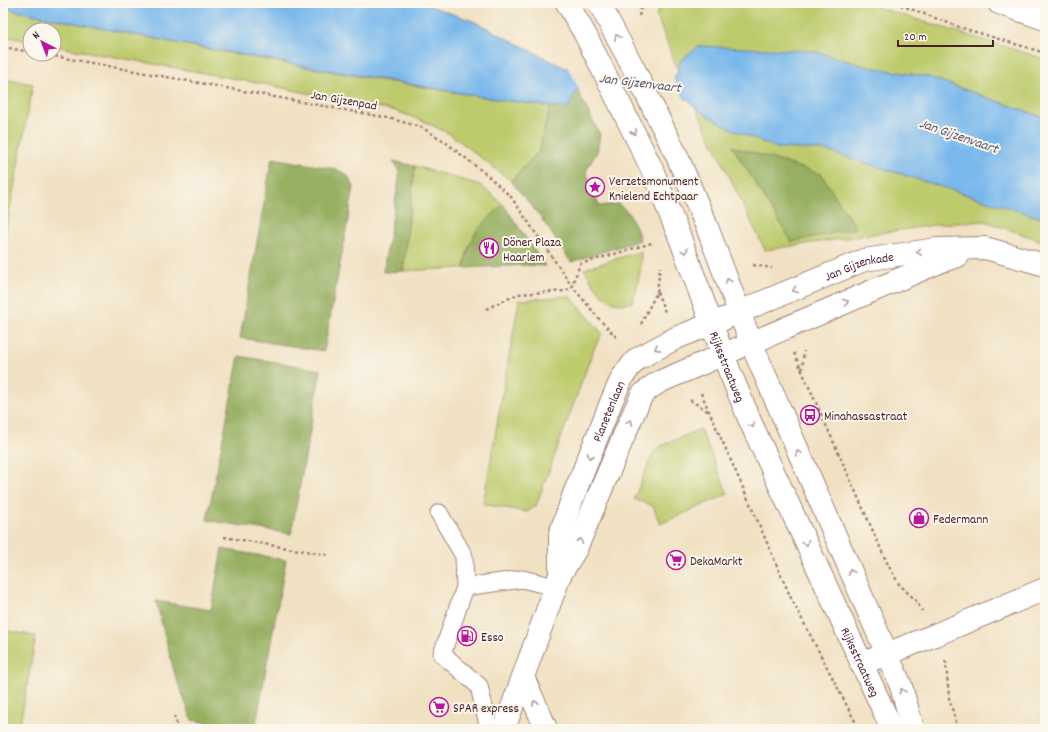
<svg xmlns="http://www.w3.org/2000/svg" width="1048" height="732" viewBox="0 0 1048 732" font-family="Dekko,sans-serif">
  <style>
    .green { fill: #bdcb6d; stroke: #84754c }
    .forest { fill: #96af60; stroke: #706746 }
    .water { fill: #79b8ec; stroke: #626c8c }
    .pier { fill: #f1e1c3 }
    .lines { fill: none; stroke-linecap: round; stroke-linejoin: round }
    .lane-casing { stroke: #9e8077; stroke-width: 19 }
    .street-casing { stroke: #9e8077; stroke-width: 24 }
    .secondary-casing { stroke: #9e8077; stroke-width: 24 }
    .path { stroke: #9e8077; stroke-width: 2.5; stroke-dasharray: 3 3; stroke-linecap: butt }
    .lane { stroke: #fff; stroke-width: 17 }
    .street { stroke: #fff; stroke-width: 22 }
    .secondary { stroke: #fff; stroke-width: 22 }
    .oneway { stroke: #ae9aa0 }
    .labels { text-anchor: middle; stroke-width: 4; stroke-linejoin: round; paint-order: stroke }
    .street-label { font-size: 13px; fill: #4a1f2b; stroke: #fbf7ec }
    .poi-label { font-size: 13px; fill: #4a1f2b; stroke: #fbf7ec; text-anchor: start }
    .water-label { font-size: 14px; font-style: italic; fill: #5a556f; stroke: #fbf7ec }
  </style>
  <rect width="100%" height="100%" fill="#fbf7ec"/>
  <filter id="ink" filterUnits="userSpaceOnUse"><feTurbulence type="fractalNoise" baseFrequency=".025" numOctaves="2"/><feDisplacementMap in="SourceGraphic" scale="8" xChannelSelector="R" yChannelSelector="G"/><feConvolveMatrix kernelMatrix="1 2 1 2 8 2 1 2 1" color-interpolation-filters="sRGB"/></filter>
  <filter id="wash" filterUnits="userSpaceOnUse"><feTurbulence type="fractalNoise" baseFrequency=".012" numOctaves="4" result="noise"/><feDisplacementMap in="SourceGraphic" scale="16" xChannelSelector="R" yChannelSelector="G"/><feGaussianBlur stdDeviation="0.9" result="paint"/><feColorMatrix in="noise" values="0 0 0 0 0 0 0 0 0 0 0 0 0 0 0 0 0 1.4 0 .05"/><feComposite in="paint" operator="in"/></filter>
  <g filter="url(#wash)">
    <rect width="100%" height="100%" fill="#f1e1c3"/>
    <path class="green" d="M665,3H866L883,9L1045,59V118L929,77L868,67L813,51L680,61L678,71L656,14Z
      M3,8C184,46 366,80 550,107L539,151L511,181L450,134L423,121L396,111L258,83L54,46V30H30V41L3,36Z
      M3,79L33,84L3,247Z
      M696,108L709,117L777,148L824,150L1045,219V242L984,221L941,224L765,250Z
      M415,166L480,185L503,204L477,230L468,249L464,268L403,271Z
      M641,251C641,272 639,282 632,302C629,303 626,304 623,304C603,304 593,282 584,269Z
      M570,296L602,333L593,351L536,506L527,512L483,504L519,300Z
      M700,429L728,494L660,524L653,506L634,499L653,453L659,447Z
      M3,630L36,636L19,729H3Z"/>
    <path class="forest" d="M577,90L600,135L597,152L586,171L599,206L618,204L628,212L636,227L640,240L571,262L539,215L511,181L539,151L550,107L568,108Z
      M732,146L821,174L856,228L792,242Z
      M272,158L336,169L347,175L354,187L324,351L240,338Z
      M393,161L415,166L403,271L383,272L399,180V171Z
      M503,204L545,266L527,265L464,268L468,249L477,230Z
      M239,356L321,370L291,534L207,520Z
      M222,549L286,560L255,729H240L192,720L175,675L156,601L211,610Z"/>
    <path class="water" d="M3,3H421L473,21L565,68L674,78L678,71L680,61L699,46L813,51L868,67L929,77L1045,118V219L824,150L777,148L734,130L709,117L696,108L687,99L577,90L568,108C501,102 435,88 368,77C246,56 124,34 3,8Z"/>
    <path class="pier" d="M567,66L672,76L685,100L581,92Z"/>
  </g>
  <g filter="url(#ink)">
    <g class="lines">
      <defs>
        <path id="lane" d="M439,513L464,556L465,587
          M489,729L479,686L442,654L465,587L522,579L555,587"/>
        <g id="street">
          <path id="s1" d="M739,312L864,260L937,249L985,248L1045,265"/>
          <path d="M751,343L942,261L958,256"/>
          <path d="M861,664L935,635L1045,589"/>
          <path d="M523,677L545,726L544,729"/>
        </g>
        <g id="secondary">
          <path id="s2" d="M567,3L585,34L651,167L680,238L723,355L750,421L892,729"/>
          <path d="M599,3L635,71L677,156L707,227L751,343L901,686L913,729"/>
          <path d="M999,3L1045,19"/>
          <path id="s3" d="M560,575V534L574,494L612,400L622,378L629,368L637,359L676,338L726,318"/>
          <path d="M504,729L560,575L576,549L631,419L642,395L650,388L659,382L736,349"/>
        </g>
      </defs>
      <use href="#lane" class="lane-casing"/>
      <use href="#street" class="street-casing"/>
      <use href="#secondary" class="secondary-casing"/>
      <path class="path" d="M895,3L959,27L1045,53
        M639,16L642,3
        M3,47L30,52
        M43,54L388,118L421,127L444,141L487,175L511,197L572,286L600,320L618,339
        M753,265L772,268
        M657,292L665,312
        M486,309L518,294L566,291L572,286L580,264L652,243
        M641,324L657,292L660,267
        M794,353L888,565L899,584L916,601L922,611
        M802,370L804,351
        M701,393L755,515L791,598L858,727
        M690,400L709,412
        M224,537L328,555
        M945,661L946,663L949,698L958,729
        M174,716L178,729
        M114,727L125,729"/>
      <use href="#lane" class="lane"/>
      <use href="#street" class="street"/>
      <use href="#secondary" class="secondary"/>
    </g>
    <defs><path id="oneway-chevron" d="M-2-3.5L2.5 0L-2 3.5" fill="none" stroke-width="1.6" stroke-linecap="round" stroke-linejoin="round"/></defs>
    <g class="oneway">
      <use href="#oneway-chevron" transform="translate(617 37) rotate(-118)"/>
      <use href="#oneway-chevron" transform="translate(634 132) rotate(64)"/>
      <use href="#oneway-chevron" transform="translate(685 251) rotate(70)"/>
      <use href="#oneway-chevron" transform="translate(919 252) rotate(172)"/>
      <use href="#oneway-chevron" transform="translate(728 281) rotate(-110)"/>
      <use href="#oneway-chevron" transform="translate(795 290) rotate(157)"/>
      <use href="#oneway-chevron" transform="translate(846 302) rotate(-23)"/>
      <use href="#oneway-chevron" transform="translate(657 348) rotate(151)"/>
      <use href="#oneway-chevron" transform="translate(630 422) rotate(-66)"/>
      <use href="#oneway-chevron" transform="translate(752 425) rotate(66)"/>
      <use href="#oneway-chevron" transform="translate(798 453) rotate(-114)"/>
      <use href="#oneway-chevron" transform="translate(590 456) rotate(112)"/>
      <use href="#oneway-chevron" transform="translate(580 541) rotate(-66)"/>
      <use href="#oneway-chevron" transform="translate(806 543) rotate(66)"/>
      <use href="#oneway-chevron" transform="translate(851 572) rotate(-114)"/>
      <use href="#oneway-chevron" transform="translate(902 691) rotate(-106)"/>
      <use href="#oneway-chevron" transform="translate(535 703) rotate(-115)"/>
    </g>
  </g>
  <defs>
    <symbol id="sight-ring" viewBox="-11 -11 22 22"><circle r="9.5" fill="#fbf7ec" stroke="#b5179e" stroke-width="1.5"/><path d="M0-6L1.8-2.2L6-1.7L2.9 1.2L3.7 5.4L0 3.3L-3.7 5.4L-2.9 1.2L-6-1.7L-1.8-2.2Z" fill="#b5179e"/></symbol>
    <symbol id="restaurant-ring" viewBox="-11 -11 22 22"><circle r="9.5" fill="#fbf7ec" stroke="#b5179e" stroke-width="1.5"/><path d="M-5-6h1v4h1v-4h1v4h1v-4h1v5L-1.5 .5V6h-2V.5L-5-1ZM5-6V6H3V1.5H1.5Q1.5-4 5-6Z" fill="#b5179e"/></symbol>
    <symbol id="bus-ring" viewBox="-11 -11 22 22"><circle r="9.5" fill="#fbf7ec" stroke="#b5179e" stroke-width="1.5"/><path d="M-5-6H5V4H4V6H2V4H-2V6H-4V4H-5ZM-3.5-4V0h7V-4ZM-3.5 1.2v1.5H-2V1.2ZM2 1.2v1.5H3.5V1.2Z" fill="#b5179e"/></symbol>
    <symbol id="shop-ring" viewBox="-11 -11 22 22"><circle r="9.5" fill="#fbf7ec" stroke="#b5179e" stroke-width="1.5"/><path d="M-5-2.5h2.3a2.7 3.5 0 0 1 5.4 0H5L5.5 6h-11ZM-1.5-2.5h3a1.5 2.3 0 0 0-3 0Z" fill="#b5179e"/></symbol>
    <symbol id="supermarket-ring" viewBox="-11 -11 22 22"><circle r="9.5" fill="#fbf7ec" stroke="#b5179e" stroke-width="1.5"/><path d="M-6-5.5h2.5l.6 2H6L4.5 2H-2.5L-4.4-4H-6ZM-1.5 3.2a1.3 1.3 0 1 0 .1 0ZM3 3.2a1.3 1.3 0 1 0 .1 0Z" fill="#b5179e"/></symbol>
    <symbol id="fuel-ring" viewBox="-11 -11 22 22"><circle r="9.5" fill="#fbf7ec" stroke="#b5179e" stroke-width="1.5"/><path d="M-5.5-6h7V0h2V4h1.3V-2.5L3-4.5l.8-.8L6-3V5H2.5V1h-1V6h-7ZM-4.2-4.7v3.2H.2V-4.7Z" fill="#b5179e"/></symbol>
  </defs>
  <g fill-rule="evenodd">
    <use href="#sight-ring" x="584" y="176" width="22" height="22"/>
    <use href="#restaurant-ring" x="478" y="237" width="22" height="22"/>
    <use href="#bus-ring" x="799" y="404" width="22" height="22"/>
    <use href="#shop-ring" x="908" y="507" width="22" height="22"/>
    <use href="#supermarket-ring" x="665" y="549" width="22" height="22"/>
    <use href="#fuel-ring" x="456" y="625" width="22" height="22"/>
    <use href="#supermarket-ring" x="428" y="696" width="22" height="22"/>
  </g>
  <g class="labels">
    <g class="street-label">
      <text transform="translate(344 99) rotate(10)" y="5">Jan Gijzenpad</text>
      <text dy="5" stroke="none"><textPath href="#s1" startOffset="129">Jan Gijzenkade</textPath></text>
      <text dy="5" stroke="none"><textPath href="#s2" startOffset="398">Rijksstraatweg</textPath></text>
      <text dy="5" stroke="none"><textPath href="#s3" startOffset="173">Planetenlaan</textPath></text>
      <text dy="5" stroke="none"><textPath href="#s2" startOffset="722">Rijksstraatweg</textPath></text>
    </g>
    <g class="poi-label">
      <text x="609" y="185">Verzetsmonument<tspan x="609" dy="15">Knielend Echtpaar</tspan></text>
      <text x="503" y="246">Döner Plaza<tspan x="503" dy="15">Haarlem</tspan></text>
      <text x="824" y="420">Minahassastraat</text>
      <text x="933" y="523">Federmann</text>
      <text x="690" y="565">DekaMarkt</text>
      <text x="481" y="641">Esso</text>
      <text x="453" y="712">SPAR express</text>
    </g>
    <g class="water-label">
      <text transform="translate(640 82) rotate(7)" y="5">Jan Gijzenvaart</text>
      <text transform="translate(959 135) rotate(19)" y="5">Jan Gijzenvaart</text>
    </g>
  </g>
  <rect width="1048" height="732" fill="none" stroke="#fbf7ec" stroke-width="16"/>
  <g transform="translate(42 42) rotate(318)"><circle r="19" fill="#fbf7ec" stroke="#b4a19f"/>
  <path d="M0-3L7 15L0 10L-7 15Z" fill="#b5179e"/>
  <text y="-6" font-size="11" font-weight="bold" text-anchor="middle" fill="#4a1f2b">N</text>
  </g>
  <path d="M898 40v6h95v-6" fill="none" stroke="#4a1f2b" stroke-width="2"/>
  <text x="904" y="40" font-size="12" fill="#4a1f2b" stroke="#fbf7ec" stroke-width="3" paint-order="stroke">20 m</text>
</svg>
